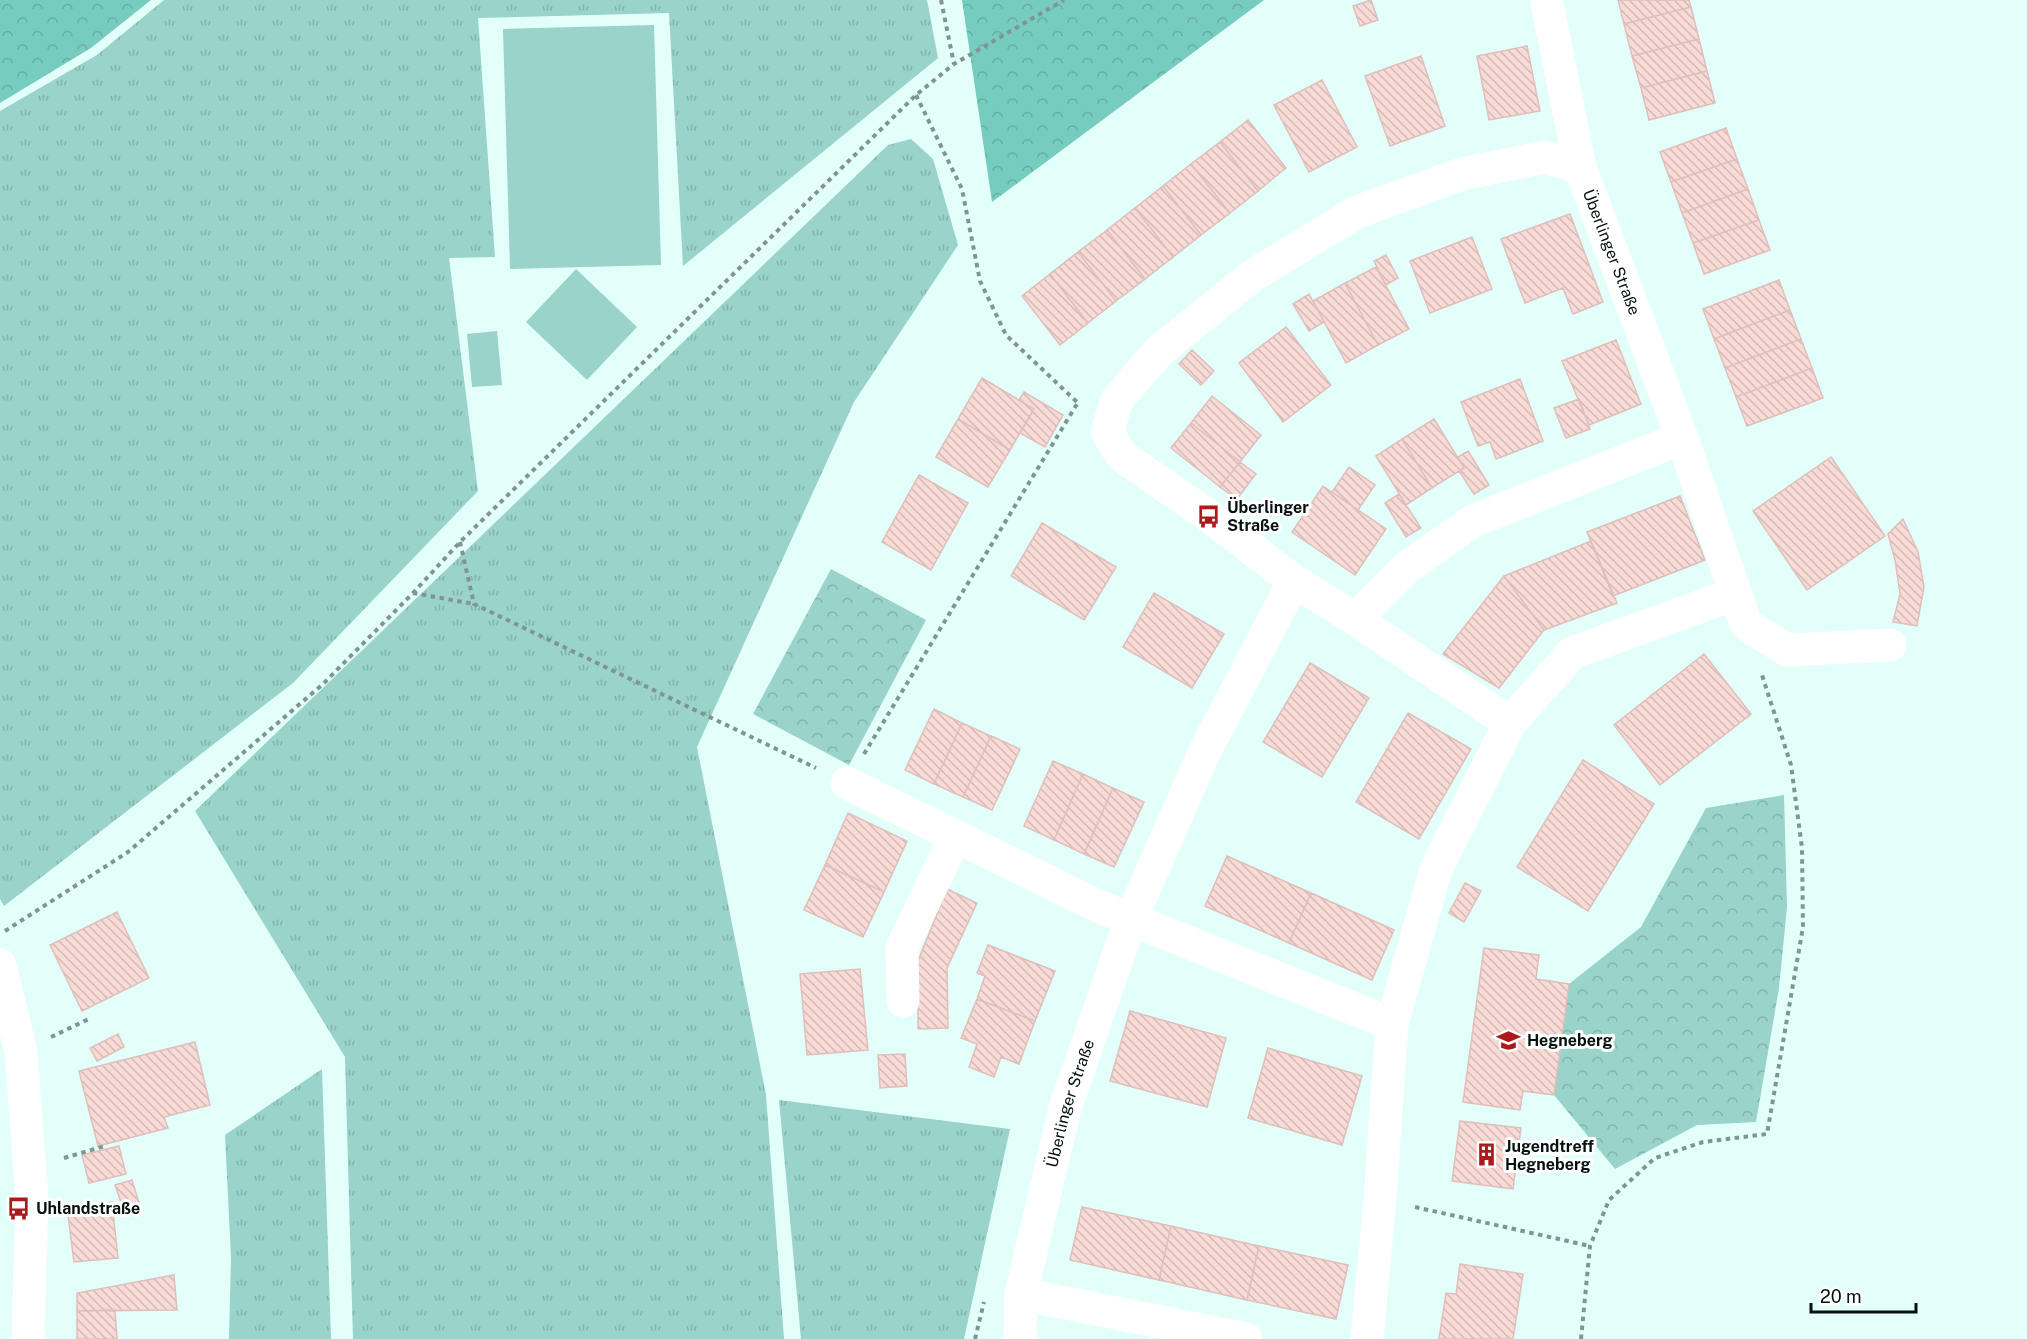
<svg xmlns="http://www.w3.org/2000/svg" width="2027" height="1339" viewBox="0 0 2027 1339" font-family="'Public Sans',sans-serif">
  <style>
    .grass { fill: url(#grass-tufts) }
    .forest { fill: url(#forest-crowns) }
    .park { fill: url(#park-crowns) }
    .pitch { fill: #99d3ca }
    .building { fill: url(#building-back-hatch); stroke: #dfbfbb; stroke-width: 1.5 }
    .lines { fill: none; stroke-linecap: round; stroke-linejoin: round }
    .path { stroke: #809592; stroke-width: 4; stroke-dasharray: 4.5 4.5; stroke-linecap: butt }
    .minor { stroke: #fff; stroke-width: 33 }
    .labels { text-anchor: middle; stroke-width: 6; stroke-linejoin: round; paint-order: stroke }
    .street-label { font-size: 16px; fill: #05110f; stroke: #fff }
    .poi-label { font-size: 16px; font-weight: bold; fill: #05110f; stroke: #fff; text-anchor: start }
  </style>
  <defs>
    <pattern id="grass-tufts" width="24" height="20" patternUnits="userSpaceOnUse" patternTransform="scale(1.5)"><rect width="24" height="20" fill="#99d3ca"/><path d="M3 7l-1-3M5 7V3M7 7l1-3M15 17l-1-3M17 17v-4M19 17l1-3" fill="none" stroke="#82b4ac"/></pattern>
    <pattern id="forest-crowns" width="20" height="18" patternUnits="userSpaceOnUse" patternTransform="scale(1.5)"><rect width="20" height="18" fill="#77ccc0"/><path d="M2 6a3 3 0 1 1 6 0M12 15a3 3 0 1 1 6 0" fill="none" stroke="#65aea4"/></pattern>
    <pattern id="park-crowns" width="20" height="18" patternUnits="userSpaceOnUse" patternTransform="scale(1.5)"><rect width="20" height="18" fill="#99d3ca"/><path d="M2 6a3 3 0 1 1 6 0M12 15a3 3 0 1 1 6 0" fill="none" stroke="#82b4ac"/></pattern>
    <pattern id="building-back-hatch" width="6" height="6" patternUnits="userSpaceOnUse" patternTransform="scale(1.5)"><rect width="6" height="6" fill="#f8dad6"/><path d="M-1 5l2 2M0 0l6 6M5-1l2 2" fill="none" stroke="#d3bab6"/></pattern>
  </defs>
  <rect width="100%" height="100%" fill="#e3fffa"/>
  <path class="grass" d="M164,0H927L938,58L683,266L669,13L478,18L495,257L449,258L478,491L293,683L4,906L0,899V111L97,55Z
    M911,139L933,159L958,245L854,402L697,747L766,1095L784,1339H353L345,1057L195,811L888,145Z
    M322,1069L331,1339H229L231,1258L225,1135Z
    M779,1100L1010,1129L964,1339H801Z"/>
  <path class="forest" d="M0,0H151L91,48L0,103Z
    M962,0H1264L992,202Z"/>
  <path class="park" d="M831,569L926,620L849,765L753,714Z
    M1784,795L1787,907L1779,988L1756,1122L1697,1125L1615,1169L1554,1095L1569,984L1641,927L1706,808Z"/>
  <path class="pitch" d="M654,25L661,265L510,269L503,29Z
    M576,269L637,327L587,380L526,322Z
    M497,331L502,385L472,387L467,334Z"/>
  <path class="building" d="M1371,0L1378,20L1360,26L1353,6Z
    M1618,0H1689L1691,7L1624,24Z
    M1691,7L1699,39L1632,56L1624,24Z
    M1699,39L1707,71L1641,88L1632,56Z
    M1527,46L1540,111L1489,120L1477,56Z
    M1421,56L1445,126L1390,146L1365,76Z
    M1707,71L1715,103L1649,120L1641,88Z
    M1322,80L1357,147L1309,172L1274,105Z
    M1248,120L1286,168L1258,191L1220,142Z
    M1726,128L1737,159L1671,182L1660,152Z
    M1220,142L1258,191L1230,213L1191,164Z
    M1737,159L1748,189L1682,213L1671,182Z
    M1191,164L1230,213L1201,235L1163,186Z
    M1163,186L1201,235L1173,257L1135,208Z
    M1748,189L1759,220L1693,243L1682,213Z
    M1135,208L1173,257L1145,279L1107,230Z
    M1570,214L1603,302L1573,314L1563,288L1525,303L1501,239Z
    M1759,220L1770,250L1704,274L1693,243Z
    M1107,230L1145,279L1116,301L1078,252Z
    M1472,237L1492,289L1430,313L1410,261Z
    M1078,252L1116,301L1088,323L1050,274Z
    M1386,255L1398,278L1386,285L1374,261Z
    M1376,267L1409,329L1378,345L1345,283Z
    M1050,274L1088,323L1060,345L1022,296Z
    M1779,280L1790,310L1714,339L1703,309Z
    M1345,283L1378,345L1346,363L1313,301Z
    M1309,294L1324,322L1309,331L1293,304Z
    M1790,310L1801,339L1725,368L1714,339Z
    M1286,327L1331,385L1283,422L1239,363Z
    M1801,339L1812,368L1736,397L1725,368Z
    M1616,340L1641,404L1589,425L1562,361Z
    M1192,350L1214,371L1201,385L1179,364Z
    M1812,368L1823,398L1747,426L1736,397Z
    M982,378L1034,409L1010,450L958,419Z
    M1520,379L1543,441L1496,459L1490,442L1478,446L1461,402Z
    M1024,392L1063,415L1045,447L1020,433L1034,409L1019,400Z
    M1212,396L1261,435L1240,462L1191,423Z
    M1579,399L1590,429L1566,438L1554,408Z
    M958,419L1010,450L988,487L936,457Z
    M1434,419L1464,468L1432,488L1402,439Z
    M1191,423L1240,462L1220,487L1171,448Z
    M1402,439L1432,488L1406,505L1376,456Z
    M1468,451L1489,485L1474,494L1459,471L1464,468L1458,457Z
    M1831,457L1885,536L1807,590L1753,511Z
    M1240,462L1256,474L1237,499L1220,487Z
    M1349,467L1375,485L1358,510L1332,492Z
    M919,475L968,503L931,570L882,542Z
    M1323,486L1386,529L1355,575L1292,532Z
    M1399,494L1421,528L1406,537L1385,503Z
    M1680,496L1705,560L1613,596L1587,532Z
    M1903,519L1918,552L1924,587L1917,626L1893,622L1900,594L1895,560L1888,534Z
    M1042,523L1116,567L1084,620L1011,576Z
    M1591,541L1617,603L1544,630L1504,576Z
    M1504,576L1544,630L1499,688L1443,654Z
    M1154,593L1224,634L1192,688L1123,647Z
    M1704,654L1751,714L1660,785L1614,725Z
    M1310,663L1369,698L1322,777L1263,742Z
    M934,709L962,723L934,784L905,770Z
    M1408,713L1471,749L1419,839L1356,802Z
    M962,723L991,736L963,797L934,784Z
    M991,736L1020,749L992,810L963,797Z
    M1583,760L1654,804L1588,911L1517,867Z
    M1053,761L1083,774L1054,840L1024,826Z
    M1083,774L1113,788L1084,854L1054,840Z
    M1113,788L1144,802L1114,867L1084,854Z
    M848,813L907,841L884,892L825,865Z
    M1227,856L1311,893L1289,943L1205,906Z
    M825,865L884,892L863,937L804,910Z
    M1465,883L1481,891L1464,922L1449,913Z
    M947,889L977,903L947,968L948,1028L918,1029V961Z
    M1311,893L1394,930L1372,980L1289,943Z
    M117,912L149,978L82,1011L50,945Z
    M988,945L1055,971L1035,1021L977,999L985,976L977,973Z
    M1484,948L1539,955L1536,979L1569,984L1554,1095L1523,1091L1520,1110L1463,1102Z
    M860,969L868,1050L807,1055L800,974Z
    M977,999L1035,1021L1019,1064L1001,1057L994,1077L969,1067L977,1044L961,1038Z
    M1130,1011L1226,1038L1207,1107L1110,1081Z
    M118,1034L124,1047L97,1061L90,1048Z
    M195,1042L210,1105L164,1117L168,1128L98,1146L79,1071Z
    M1268,1048L1362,1076L1342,1145L1248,1118Z
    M905,1054L907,1086L880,1088L878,1055Z
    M1460,1121L1521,1128L1513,1189L1452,1181Z
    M119,1146L126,1174L89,1183L82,1155Z
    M132,1180L140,1206L124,1211L115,1185Z
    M112,1202L118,1258L74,1262L67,1207Z
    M1082,1207L1171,1226L1159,1280L1070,1260Z
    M1171,1226L1259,1246L1247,1300L1159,1280Z
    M1259,1246L1348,1265L1336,1319L1247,1300Z
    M1460,1264L1523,1274L1513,1339H1439L1446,1293L1456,1294Z
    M174,1275L177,1310L77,1311V1293Z
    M115,1310L117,1339H77V1311Z"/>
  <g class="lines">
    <path class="path" d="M941,0L954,64
      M916,95L962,189L980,281L1006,335L1078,403
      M460,542L474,604L816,768
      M413,593L474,604
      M864,754L1077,404
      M5,931L128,852L323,684L413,593L460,542L916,95L954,64L1064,0
      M51,1037L91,1018
      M64,1158L105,1146
      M1415,1207L1590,1246
      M975,1339L984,1302
      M1581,1339L1590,1246L1609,1200L1655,1158L1703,1142L1767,1134L1803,927L1802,848L1791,765L1762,675"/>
    <g class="minor">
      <path d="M1682,438L1746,624L1787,650L1890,645"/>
      <path d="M1294,581L1355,619L1406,568L1473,521L1682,438L1580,167"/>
      <path d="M1355,619L1510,723L1572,653L1735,594"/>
      <path d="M847,783L1100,907L1392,1024"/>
      <path d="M0,965L21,1052L30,1172L32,1197L28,1339"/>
      <path d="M903,1001L902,948L955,837"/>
      <path d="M1021,1294L1246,1339"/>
      <path id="s1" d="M1020,1339L1021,1294L1065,1108L1131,919L1204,753L1294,581L1209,516L1122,456L1107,432L1117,400L1159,351L1252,276L1357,212L1462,174L1544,157L1580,167L1547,3"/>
      <path d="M1367,1339L1380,1199L1392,1024L1436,869L1510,723"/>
    </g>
  </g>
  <defs>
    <symbol id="bus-bare" viewBox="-9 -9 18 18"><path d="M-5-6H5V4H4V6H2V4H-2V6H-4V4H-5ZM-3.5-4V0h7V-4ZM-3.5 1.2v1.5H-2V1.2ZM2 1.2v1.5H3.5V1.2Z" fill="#ad1a1d" stroke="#fff" stroke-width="2.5" paint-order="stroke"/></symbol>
    <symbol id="school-bare" viewBox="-9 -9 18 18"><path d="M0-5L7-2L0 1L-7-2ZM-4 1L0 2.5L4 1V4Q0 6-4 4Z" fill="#ad1a1d" stroke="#fff" stroke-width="2.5" paint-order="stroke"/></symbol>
    <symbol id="building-bare" viewBox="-9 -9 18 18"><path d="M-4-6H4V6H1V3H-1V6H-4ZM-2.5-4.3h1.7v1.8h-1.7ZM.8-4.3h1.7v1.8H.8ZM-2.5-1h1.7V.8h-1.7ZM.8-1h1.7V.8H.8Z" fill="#ad1a1d" stroke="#fff" stroke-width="2.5" paint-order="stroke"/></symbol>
  </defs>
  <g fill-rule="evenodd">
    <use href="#bus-bare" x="1192" y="500" width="33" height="33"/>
    <use href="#school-bare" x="1492" y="1024" width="33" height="33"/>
    <use href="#building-bare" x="1470" y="1138" width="33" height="33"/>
    <use href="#bus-bare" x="2" y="1192" width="33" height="33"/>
  </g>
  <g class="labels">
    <g class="street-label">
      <text transform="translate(1612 252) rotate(69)" y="6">Überlinger Straße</text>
      <text dy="6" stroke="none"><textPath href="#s1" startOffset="242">Überlinger Straße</textPath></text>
    </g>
    <g class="poi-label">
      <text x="1227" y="513">Überlinger<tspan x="1227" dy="18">Straße</tspan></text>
      <text x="1527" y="1046">Hegneberg</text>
      <text x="1505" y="1152">Jugendtreff<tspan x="1505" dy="18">Hegneberg</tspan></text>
      <text x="36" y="1214">Uhlandstraße</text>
    </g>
  </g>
  <path d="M1811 1303v9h105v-9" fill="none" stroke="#05110f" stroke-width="3"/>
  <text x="1820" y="1303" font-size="18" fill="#05110f" stroke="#ffffff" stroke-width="4.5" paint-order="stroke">20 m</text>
</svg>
